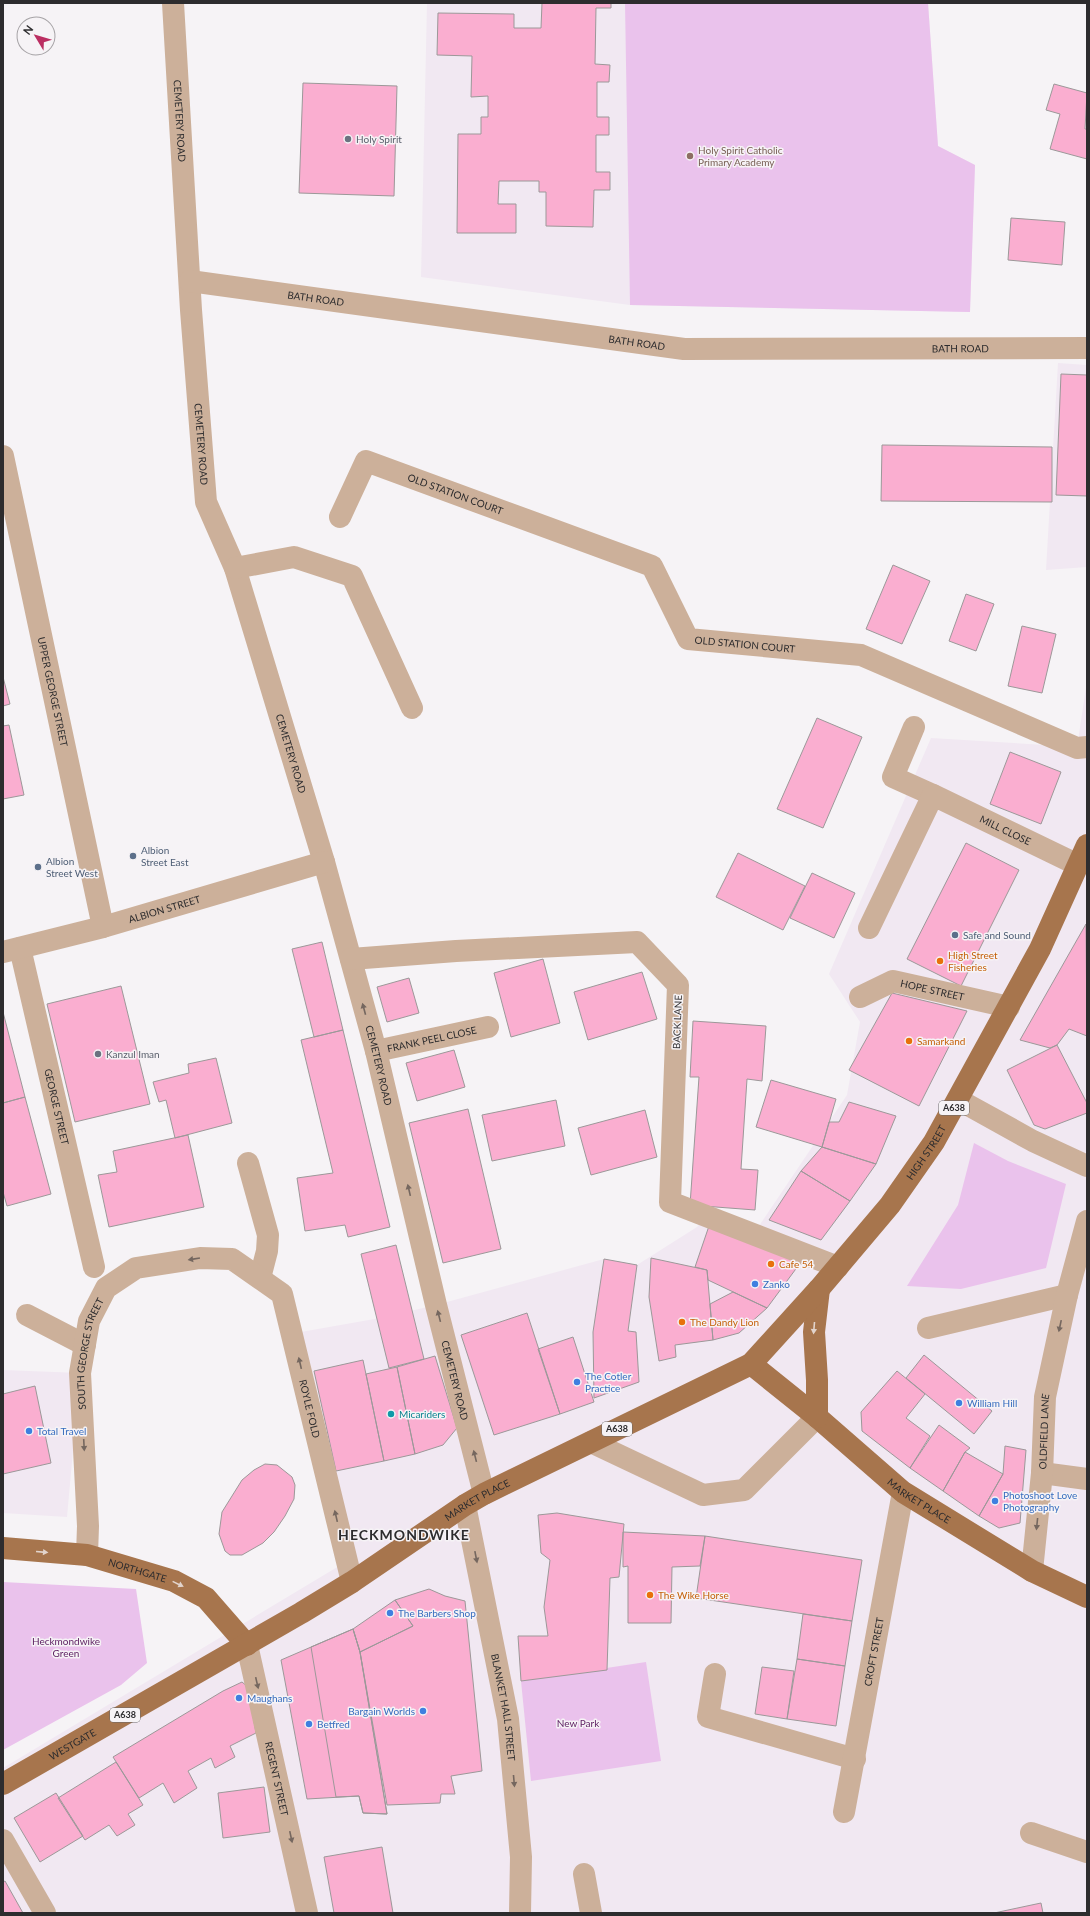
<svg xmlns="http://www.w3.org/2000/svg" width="1090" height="1916" viewBox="0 0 1090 1916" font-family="Lato,sans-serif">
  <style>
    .built { fill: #f1e8f2 }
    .green { fill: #eac2ec }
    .building { fill: #faaed0; stroke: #9c9899 }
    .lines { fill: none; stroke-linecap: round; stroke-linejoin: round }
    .minor { stroke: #ccb09a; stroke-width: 22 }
    .major { stroke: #a7754d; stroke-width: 22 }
    .oneway { fill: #75675f }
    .oneway2 { fill: #e2d4cc }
    .worship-dot { fill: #6b7280; stroke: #f6f3f6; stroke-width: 1.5 }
    .education-dot { fill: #8d6e63; stroke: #f6f3f6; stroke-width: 1.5 }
    .service-dot { fill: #5c6f8a; stroke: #f6f3f6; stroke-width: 1.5 }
    .food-dot { fill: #e8710a; stroke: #f6f3f6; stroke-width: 1.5 }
    .shop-dot { fill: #3f7fe0; stroke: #f6f3f6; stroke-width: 1.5 }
    .culture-dot { fill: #0f9aa8; stroke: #f6f3f6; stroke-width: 1.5 }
    .labels { text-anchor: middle; stroke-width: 3; stroke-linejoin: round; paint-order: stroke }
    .shield { fill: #f6f3f6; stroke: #69686a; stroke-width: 1 }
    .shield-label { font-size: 9px; font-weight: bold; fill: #2d2c2e }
    .street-label { font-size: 10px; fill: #2d2c2e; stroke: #f6f3f6 }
    .worship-label { font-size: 10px; fill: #5b616d; stroke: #f6f3f6; text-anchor: start }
    .education-label { font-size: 10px; fill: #785e54; stroke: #f6f3f6; text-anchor: start }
    .service-label { font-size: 10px; fill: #4e5e75; stroke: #f6f3f6; text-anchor: start }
    .food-label { font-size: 10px; fill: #c56008; stroke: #f6f3f6; text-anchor: start }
    .shop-label { font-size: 10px; fill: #366cbe; stroke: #f6f3f6; text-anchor: start }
    .culture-label { font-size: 10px; fill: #0d838f; stroke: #f6f3f6; text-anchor: start }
    .park-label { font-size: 10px; fill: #5b1c60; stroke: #f6f3f6 }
    .district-label { font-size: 14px; font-weight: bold; letter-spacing: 1px; fill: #2d2c2e; stroke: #f6f3f6 }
  </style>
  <rect width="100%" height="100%" fill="#f6f3f6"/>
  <path class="built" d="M427,3H928L938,146L975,165L970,312L630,305L421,277Z
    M1058,363L1087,365V567L1046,570Z
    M1087,681V1913H3V1768L354,1557L301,1332L380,1318L436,1305L604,1259L637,1265L697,1227L711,1211L759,1226L847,1095L860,1022L829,974L931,738L1077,747Z
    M3,1370L80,1373L67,1517L3,1513Z"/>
  <path class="green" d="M625,3H928L938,146L975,165L970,312L630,305Z
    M974,1143L1008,1161L1066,1184L1046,1268L961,1289L907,1286L958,1205Z
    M3,1582L136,1589L147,1663L121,1685L3,1750Z
    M646,1662L661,1761L531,1781L521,1681Z"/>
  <path class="building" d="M542,3H611V8H596L595,64L610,65L609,82H597V117H609V135H596V172H610V190H594L593,227L546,226V192H539V181H499L498,204H516V233H457L458,134H481V117H488V96L471,97L472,56L437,55L438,13L514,14V28H541Z
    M303,83L397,86L394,196L299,193Z
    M1054,84L1087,93L1085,129H1087V159L1050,149L1060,114L1046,110Z
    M1011,218L1065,222L1062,265L1008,260Z
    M1061,374L1087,375V496L1056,495Z
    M882,445L1052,447V502L881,501Z
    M893,565L930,581L902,644L866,629Z
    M966,594L994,604L976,651L949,641Z
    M1022,626L1056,634L1042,693L1008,686Z
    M3,677L10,704L3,706Z
    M817,718L862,737L823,828L777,809Z
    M9,725L24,795L3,799V726Z
    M1010,752L1061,772L1041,824L990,804Z
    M966,843L1019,870L961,986L907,959Z
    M738,853L805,886L783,930L716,897Z
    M812,873L855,893L834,938L790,918Z
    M1086,924L1087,1036L1069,1029L1057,1045L1050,1048L1020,1040Z
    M322,942L343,1030L314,1037L292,949Z
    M543,959L560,1023L511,1037L494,973Z
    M642,972L657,1019L588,1040L574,992Z
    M409,978L419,1013L387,1022L377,987Z
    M121,986L150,1104L75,1122L47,1004Z
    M892,993L967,1011L919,1106L849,1070Z
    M3,1012L25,1097L3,1103Z
    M693,1021L766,1026L762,1081L747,1079L741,1169L758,1170L755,1210L690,1205L699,1077H690Z
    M343,1030L390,1227L348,1237L345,1225L305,1231L297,1178L333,1173L301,1040Z
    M1057,1045L1087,1103V1113L1045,1129L1034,1125L1007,1070Z
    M454,1050L465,1087L417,1101L406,1063Z
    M216,1058L232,1123L175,1138L166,1100L159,1102L153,1082L189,1073L188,1064Z
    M771,1080L836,1099L822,1147L756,1127Z
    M25,1097L51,1194L7,1206L3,1192V1103Z
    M556,1100L565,1146L492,1161L482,1115Z
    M849,1102L896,1116L876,1164L822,1147L829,1122H839Z
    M468,1109L501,1249L443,1263L409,1123Z
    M645,1110L657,1157L591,1175L578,1128Z
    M188,1135L204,1207L109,1227L98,1175L117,1172L113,1151Z
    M822,1147L876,1164L850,1201L801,1171Z
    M801,1171L850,1201L821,1240L769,1220Z
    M710,1223L801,1262L767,1308L708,1280L707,1270L695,1267Z
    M396,1245L424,1359L389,1368L361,1254Z
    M651,1258L707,1270L713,1340L675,1345L676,1357L659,1361L649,1297Z
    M604,1259L637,1265L628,1331L636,1332L639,1382L594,1398L593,1332Z
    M733,1292L767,1308L739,1333L713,1340L710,1304Z
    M527,1313L560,1414L494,1435L461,1335Z
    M573,1337L594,1402L560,1414L538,1349Z
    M924,1355L992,1411L974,1434L906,1378Z
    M435,1356L457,1428L443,1445L415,1454L397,1367Z
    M363,1360L384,1461L336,1471L314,1371Z
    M397,1367L415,1454L384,1461L366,1374Z
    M897,1371L925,1394L906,1418L930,1436L910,1468L862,1431L861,1412Z
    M35,1386L51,1463L3,1474V1394Z
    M939,1425L970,1448L965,1452L943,1491L910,1468Z
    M1005,1446L1026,1450L1020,1523L999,1528L979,1516L1003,1474Z
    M965,1452L1003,1474L979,1516L943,1491Z
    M265,1464L277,1465L292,1477L295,1485L294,1499L285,1516L274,1532L263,1543L242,1555H230L225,1551L219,1534L222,1512L242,1480L254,1470Z
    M557,1513L624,1524L619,1577L610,1578L607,1670L521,1681L518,1636H548L544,1607L550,1560L541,1553L538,1515Z
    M623,1532L705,1536L700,1566L672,1567L671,1623H628V1566L623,1567Z
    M705,1536L862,1560L852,1621L696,1598Z
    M429,1589L445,1596L465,1601L482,1771L451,1776L455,1794H441L440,1803L387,1805L360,1652L413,1626L395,1600Z
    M395,1600L413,1626L360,1652L353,1629Z
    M803,1614L852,1621L845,1666L797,1659Z
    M353,1629L360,1652L387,1814L363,1813L359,1796L307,1799L281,1660Z
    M353,1629L360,1652L387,1814L363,1813L359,1796L336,1797L311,1647Z
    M797,1659L845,1666L836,1726L787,1719Z
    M762,1667L794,1671L787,1719L755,1714Z
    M242,1682L248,1687L256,1733L230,1746L235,1757L215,1768L211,1758L188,1771L197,1788L174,1803L163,1783L139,1798L113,1757L223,1691Z
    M116,1762L143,1805L128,1814L135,1825L117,1836L109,1825L85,1840L58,1798Z
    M264,1787L270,1832L223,1838L218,1793Z
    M56,1793L83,1836L40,1862L14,1818Z
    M382,1847L393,1913H334L324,1857Z
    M5,1881L23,1913H3V1882Z
    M1041,1903L1043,1913H994Z"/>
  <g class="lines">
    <g class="minor">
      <path id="s1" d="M173,3L191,310L206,502L235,568L324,862L376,1051L436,1305L484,1494"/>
      <path id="s2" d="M190,281L684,349L1087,348"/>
      <path id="s3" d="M3,456L103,927"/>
      <path id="s4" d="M340,517L366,461L652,566L688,639L861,655L1077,748L1087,747"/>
      <path d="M235,568L294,557L352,576L412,708"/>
      <path d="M914,727L893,777L933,795"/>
      <path id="s5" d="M869,928L933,795L1078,865"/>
      <path id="s6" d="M20,948L94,1267"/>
      <path id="s7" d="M3,952L103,927L324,862"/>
      <path d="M351,959L456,951L637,942L678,985L670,1202L838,1267"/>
      <path id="s8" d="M860,997L893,981L1009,1007"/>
      <path id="s9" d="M376,1051L488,1027"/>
      <path d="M959,1100L1033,1141L1087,1166"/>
      <path d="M248,1163L268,1235L267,1251L260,1278"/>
      <path d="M27,1315L85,1345"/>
      <path d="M928,1328L1067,1295"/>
      <path d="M591,1442L703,1495L744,1490L817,1417"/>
      <path d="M1042,1473L1087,1479"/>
      <path id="s10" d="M465,1505L508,1719L521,1857L520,1913"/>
      <path id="s11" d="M87,1555L88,1526L80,1373L89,1321L106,1288L136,1268L200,1258L232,1259L282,1294L352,1582"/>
      <path id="s12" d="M1032,1571L1042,1473L1045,1397L1067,1295L1087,1221"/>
      <path id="s13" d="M247,1645L307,1913"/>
      <path d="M715,1674L708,1717L855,1759"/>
      <path id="s14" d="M844,1812L903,1492"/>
      <path d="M1031,1833L1087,1852"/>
      <path d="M3,1840L45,1913"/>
      <path d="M584,1874L591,1913"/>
    </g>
    <g class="major">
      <path id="s15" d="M751,1364L817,1417L903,1492L1032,1571L1087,1597"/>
      <path d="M817,1417V1380L814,1332L819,1289"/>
      <path id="s16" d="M3,1548L87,1555L174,1581L206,1598L247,1645"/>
      <path id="s17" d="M3,1784L301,1613L352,1582L465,1505L484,1494L751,1364L819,1289L890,1205L934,1142L1040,949L1087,845"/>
    </g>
  </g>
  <defs><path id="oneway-solid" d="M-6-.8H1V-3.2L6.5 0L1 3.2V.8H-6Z"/></defs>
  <g class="oneway">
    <use href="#oneway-solid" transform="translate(364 1009) rotate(-105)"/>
    <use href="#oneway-solid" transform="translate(409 1190) rotate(-103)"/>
    <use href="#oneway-solid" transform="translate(194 1259) rotate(171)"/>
    <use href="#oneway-solid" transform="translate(439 1316) rotate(-104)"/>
    <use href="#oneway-solid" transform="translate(1060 1326) rotate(102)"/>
    <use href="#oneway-solid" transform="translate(300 1363) rotate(-103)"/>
    <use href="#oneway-solid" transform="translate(84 1445) rotate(87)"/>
    <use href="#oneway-solid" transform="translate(475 1456) rotate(-104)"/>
    <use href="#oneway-solid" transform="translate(336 1516) rotate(-103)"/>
    <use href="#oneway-solid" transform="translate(1037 1524) rotate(96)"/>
    <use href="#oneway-solid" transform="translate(476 1557) rotate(79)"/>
    <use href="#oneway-solid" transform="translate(257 1683) rotate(77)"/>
    <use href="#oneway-solid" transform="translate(514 1781) rotate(85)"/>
    <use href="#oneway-solid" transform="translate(291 1837) rotate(78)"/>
  </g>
  <g class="oneway2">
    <use href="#oneway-solid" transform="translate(814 1328) rotate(95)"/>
    <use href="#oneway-solid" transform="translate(42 1552) rotate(5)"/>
    <use href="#oneway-solid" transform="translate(178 1584) rotate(26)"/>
  </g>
  <g class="worship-dot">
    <circle cx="348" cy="139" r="4"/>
    <circle cx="98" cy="1054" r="4"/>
  </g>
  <circle class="education-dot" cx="690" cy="156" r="4"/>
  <g class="service-dot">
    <circle cx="133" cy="856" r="4"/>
    <circle cx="38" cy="867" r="4"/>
    <circle cx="955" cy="935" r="4"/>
  </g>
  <g class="food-dot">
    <circle cx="940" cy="961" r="4"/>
    <circle cx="909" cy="1041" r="4"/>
    <circle cx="771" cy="1264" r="4"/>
    <circle cx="682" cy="1322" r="4"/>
    <circle cx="650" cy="1595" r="4"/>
  </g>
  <g class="shop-dot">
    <circle cx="755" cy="1284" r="4"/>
    <circle cx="577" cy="1382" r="4"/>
    <circle cx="959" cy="1403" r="4"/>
    <circle cx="29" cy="1431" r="4"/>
    <circle cx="995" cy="1501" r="4"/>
    <circle cx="390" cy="1613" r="4"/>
    <circle cx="239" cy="1698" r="4"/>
    <circle cx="423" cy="1711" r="4"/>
    <circle cx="309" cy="1724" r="4"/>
  </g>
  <circle class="culture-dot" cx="391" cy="1414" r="4"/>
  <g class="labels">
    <g class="shield">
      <rect x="939" y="1101" width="30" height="14" rx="3"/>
      <rect x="602" y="1422" width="30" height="14" rx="3"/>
      <rect x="110" y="1708" width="30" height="14" rx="3"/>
    </g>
    <g class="shield-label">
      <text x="954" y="1111">A638</text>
      <text x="617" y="1432">A638</text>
      <text x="125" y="1718">A638</text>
    </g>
    <g class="street-label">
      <text dy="4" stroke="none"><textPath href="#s1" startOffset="118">CEMETERY ROAD</textPath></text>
      <text dy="4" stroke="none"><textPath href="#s2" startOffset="127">BATH ROAD</textPath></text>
      <text dy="4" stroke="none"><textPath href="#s2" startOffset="451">BATH ROAD</textPath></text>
      <text dy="4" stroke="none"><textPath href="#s2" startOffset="775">BATH ROAD</textPath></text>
      <text dy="4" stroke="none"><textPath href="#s1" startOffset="442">CEMETERY ROAD</textPath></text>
      <text dy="4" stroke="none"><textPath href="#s4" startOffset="157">OLD STATION COURT</textPath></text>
      <text dy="4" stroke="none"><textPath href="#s4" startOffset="505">OLD STATION COURT</textPath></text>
      <text dy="4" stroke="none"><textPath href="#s3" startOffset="241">UPPER GEORGE STREET</textPath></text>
      <text dy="4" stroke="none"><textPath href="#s1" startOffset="766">CEMETERY ROAD</textPath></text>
      <text dy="4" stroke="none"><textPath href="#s5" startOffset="228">MILL CLOSE</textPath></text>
      <text dy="4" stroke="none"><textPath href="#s7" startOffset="167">ALBION STREET</textPath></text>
      <text dy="4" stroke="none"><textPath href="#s8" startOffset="77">HOPE STREET</textPath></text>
      <text transform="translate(677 1022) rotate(-88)" y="4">BACK LANE</text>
      <text dy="4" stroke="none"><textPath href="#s9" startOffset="57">FRANK PEEL CLOSE</textPath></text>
      <text dy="4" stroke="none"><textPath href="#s1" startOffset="1090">CEMETERY ROAD</textPath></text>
      <text dy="4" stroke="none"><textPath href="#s6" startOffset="163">GEORGE STREET</textPath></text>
      <text dy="4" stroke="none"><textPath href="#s17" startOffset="1134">HIGH STREET</textPath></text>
      <text dy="4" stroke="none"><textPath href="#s11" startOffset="203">SOUTH GEORGE STREET</textPath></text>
      <text dy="4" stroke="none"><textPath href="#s1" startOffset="1414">CEMETERY ROAD</textPath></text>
      <text dy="4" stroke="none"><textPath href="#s11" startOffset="584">ROYLE FOLD</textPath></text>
      <text dy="4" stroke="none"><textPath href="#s12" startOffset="140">OLDFIELD LANE</textPath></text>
      <text dy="4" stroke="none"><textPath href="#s17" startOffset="553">MARKET PLACE</textPath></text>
      <text dy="4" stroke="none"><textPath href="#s15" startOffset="217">MARKET PLACE</textPath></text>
      <text dy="4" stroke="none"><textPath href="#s16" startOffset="137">NORTHGATE</textPath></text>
      <text dy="4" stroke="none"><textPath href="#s14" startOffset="163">CROFT STREET</textPath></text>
      <text dy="4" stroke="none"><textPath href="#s10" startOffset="206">BLANKET HALL STREET</textPath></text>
      <text dy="4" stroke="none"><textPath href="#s17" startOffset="80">WESTGATE</textPath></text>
      <text dy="4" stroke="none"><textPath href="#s13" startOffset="137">REGENT STREET</textPath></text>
    </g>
    <g class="worship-label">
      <text x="356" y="143">Holy Spirit</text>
      <text x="106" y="1058">Kanzul Iman</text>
    </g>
    <g class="education-label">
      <text x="698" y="154">Holy Spirit Catholic<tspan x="698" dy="12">Primary Academy</tspan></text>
    </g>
    <g class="service-label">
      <text x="141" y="854">Albion<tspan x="141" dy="12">Street East</tspan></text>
      <text x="46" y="865">Albion<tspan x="46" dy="12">Street West</tspan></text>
      <text x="963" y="939">Safe and Sound</text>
    </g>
    <g class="food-label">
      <text x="948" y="959">High Street<tspan x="948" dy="12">Fisheries</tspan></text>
      <text x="917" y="1045">Samarkand</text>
      <text x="779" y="1268">Cafe 54</text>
      <text x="690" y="1326">The Dandy Lion</text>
      <text x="658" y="1599">The Wike Horse</text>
    </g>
    <g class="shop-label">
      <text x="763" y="1288">Zanko</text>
      <text x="585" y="1380">The Cotler<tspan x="585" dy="12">Practice</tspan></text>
      <text x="967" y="1407">William Hill</text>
      <text x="37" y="1435">Total Travel</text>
      <text x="1003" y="1499">Photoshoot Love<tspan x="1003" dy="12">Photography</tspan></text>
      <text x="398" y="1617">The Barbers Shop</text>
      <text x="247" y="1702">Maughans</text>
      <text x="415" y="1715" text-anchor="end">Bargain Worlds</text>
      <text x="317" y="1728">Betfred</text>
    </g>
    <g class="culture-label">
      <text x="399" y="1418">Micariders</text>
    </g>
    <g class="park-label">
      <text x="66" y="1645">Heckmondwike<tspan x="66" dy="12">Green</tspan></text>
      <text x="578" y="1727">New Park</text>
    </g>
    <g class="district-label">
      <text x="404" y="1540">HECKMONDWIKE</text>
    </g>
  </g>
  <rect width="1090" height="1916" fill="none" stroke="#2d2c2e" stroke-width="8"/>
  <g transform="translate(36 36) rotate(308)"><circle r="19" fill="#f6f3f6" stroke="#a6a3a6"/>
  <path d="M0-3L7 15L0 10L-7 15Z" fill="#bb2e62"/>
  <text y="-6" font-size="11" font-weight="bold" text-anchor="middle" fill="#2d2c2e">N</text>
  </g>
</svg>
